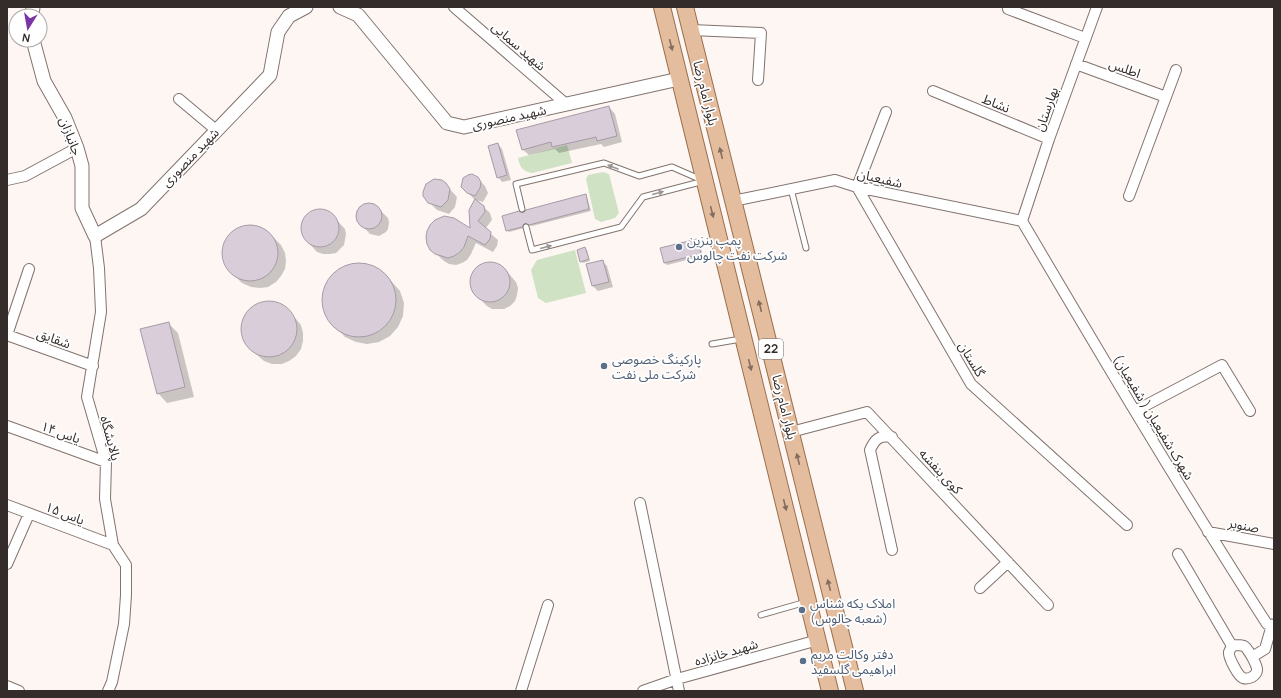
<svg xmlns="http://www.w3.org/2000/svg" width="1281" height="698" viewBox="0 0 1281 698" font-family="Manrope,'Noto Sans Arabic',sans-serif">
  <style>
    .green { fill: #cfe2c3 }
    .shadow { fill: #0003 }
    .building { fill: #d9cdd9; stroke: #a69ba6 }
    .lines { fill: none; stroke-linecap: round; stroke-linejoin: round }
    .service-casing { stroke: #82736d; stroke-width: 7 }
    .minor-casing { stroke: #82736d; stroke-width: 12 }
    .tertiary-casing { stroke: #82736d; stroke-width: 15 }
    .primary-casing { stroke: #9a6e4c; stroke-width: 18 }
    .service { stroke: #fff; stroke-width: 5 }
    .minor { stroke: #fff; stroke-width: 10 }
    .tertiary { stroke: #fff; stroke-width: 13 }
    .primary { stroke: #e4bd9e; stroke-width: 16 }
    .oneway { fill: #836d5e }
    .oneway2 { fill: #999694 }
    .service-dot { fill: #5c6f8a; stroke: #fff; stroke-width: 1.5 }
    .labels { text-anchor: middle; stroke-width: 3.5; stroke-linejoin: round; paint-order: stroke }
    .shield { fill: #fff; stroke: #706b6a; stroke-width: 1 }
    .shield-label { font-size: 12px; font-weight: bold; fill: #332c2a }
    .street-label { font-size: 13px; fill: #332c2a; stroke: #fff }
    .service-label { font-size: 13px; fill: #4e5e75; stroke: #fff; text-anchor: start }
  </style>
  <rect width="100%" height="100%" fill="#fdf6f3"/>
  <path class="green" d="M567,145L572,163L532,173C522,171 520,167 518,158Z
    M603,172L609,174L619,213L615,218L601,222L595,219L586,179L588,175Z
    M575,250L586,293L546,303L538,298L531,270L537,260Z"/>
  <path class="shadow" d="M609,107L615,114L622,142L604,147L601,144L559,153L555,149L529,155L522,149Z
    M498,144L502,149L511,180L502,182L498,177Z
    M477,178L485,186L488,193L483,202L476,200L490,213L492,220L485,229L498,240L497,246L493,252L476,243L471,254L467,260L462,263L456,265L449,264L444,261L431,249L472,230L470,207L475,200L467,192Z
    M445,184L457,197L455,207L449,214L437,210L426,199Z
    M585,195L587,197L591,211L532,226L528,225L524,228L509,232L507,230Z
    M367,203L375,205L388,218L389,222L388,229L386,232L379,236L370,234L357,220L356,215L359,207Z
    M317,210H324L329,212L345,229L346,234L344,245L336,253L330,254H323L317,252L305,239L302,233L301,227L302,221L306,215L311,212Z
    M248,225L258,226L266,230L281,245L285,253L286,261L285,269L281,276L276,282L268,287L260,288L251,287L242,283L227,268L223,260V250L225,241L231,233L239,228Z
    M697,240L699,242L703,256L667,265L665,263L661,249Z
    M585,248L587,250L590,261L583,263L581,261Z
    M602,261L607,266L613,287L598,291L593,286Z
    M492,263L504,268L516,282L518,288L517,295L515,301L510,306L504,309H492L487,306L474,293L472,288V275L476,270L486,264Z
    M351,264H363L374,266L384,273L400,291L404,303L403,316L398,327L390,336L379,342L367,344L356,342L345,337L329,320L324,310L323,298L325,286L331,276L340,269Z
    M262,303H272L281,305L296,319L301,325L303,333V341L301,349L296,356L289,361L282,364H272L264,361L248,347L243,339L241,330L243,321L247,313L254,307Z
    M168,323L178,333L194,397L167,403L158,393Z"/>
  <path class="building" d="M609,106L617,136L597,141L596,137L552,147L551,142L522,150L516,130Z
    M498,143L507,175L497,178L488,146Z
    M472,174L478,177L481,182L480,188L475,196L467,193L461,187L463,178L468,175Z
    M434,179L442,180L446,183L450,189L448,200L441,207L428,203L423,196V192L426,184Z
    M586,194L589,209L529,225L525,223L522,227L506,231L502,216L519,211L523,213L526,210Z
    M475,199L484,206L485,212L478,221L491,232L490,239L485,245L468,236L464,247L460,252L454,256L448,258L435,254L430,250L427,244L426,237L427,231L430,225L435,220L444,216L454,218L470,228L469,210Z
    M356 216a13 13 0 1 1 26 0a13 13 0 1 1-26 0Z
    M301 228a19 19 0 1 1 38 0a19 19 0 1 1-38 0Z
    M222 253a28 28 0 1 1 56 0a28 28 0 1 1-56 0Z
    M697,239L701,254L664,263L660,248Z
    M585,247L589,259L580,262L577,250Z
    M603,260L609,282L592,286L586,264Z
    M470 282a20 20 0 1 1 40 0a20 20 0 1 1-40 0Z
    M322 300a37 37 0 1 1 74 0a37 37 0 1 1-74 0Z
    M241 329a28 28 0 1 1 56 0a28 28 0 1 1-56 0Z
    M169,322L185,387L157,394L140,329Z"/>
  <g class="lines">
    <defs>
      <path id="service" d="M791,189L806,248
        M522,209L516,184L604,163L639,176L672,167L704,181L643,197L621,227L532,250L526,227
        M712,344L741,339
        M761,615L806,602"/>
      <path id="minor" d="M454,7L566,104
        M1009,7L1008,9L1085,38
        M691,30L761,33L758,80
        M1076,64L1166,97
        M933,91L1049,139
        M179,99L216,130
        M886,112L857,187L971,384L1127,525
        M7,180L25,176L77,148
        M1129,196L1176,70
        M733,201L835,180L857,187L1022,221
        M1022,221C1102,357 1182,492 1267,624L1274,625
        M1022,221L1049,139L1097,7
        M95,236L99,268L101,312L87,397L106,462L105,499L113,545L126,565V595L124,624L112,682L108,691
        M7,335L93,366
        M7,335L29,269
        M1135,411L1222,365L1250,411
        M7,426L106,462
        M791,432L867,412L1048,605
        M892,437C879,435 875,439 870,450L892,550
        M640,503L679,691
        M7,505L113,545
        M1208,532L1274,544
        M1178,554L1232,646
        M7,564L29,514
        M980,588L1008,562
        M1234,645C1237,645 1241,645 1244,646C1247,647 1258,666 1257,670C1257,673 1255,675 1252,677C1250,678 1246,679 1243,678C1238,676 1228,657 1229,652C1230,648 1232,647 1234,645Z
        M1252,657L1265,649L1272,625
        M7,686L19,691
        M521,691L548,605
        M643,691L677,679L818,640"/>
      <path id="tertiary" d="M340,7L358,15L447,123L464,127L679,79
        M32,16L33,7
        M33,40L44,81L65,118L77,148L82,166V208L95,236L141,209L270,75L278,32L289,16L306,7"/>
      <path id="primary" d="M662,7L830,691
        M685,7L855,691"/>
    </defs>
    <use href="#service" class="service-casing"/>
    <use href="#minor" class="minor-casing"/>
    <use href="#tertiary" class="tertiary-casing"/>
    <use href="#primary" class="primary-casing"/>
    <use href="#service" class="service"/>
    <use href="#minor" class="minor"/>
    <use href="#tertiary" class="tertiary"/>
    <use href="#primary" class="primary"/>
  </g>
  <defs><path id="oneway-solid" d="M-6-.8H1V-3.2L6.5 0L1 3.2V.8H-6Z"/></defs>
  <g class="oneway">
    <use href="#oneway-solid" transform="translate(671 45) rotate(76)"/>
    <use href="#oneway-solid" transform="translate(721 153) rotate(-104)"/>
    <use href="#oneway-solid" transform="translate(712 212) rotate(76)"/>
    <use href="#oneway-solid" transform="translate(760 306) rotate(-104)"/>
    <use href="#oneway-solid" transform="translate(750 365) rotate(76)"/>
    <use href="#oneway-solid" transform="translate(798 459) rotate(-104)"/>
    <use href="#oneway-solid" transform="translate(785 505) rotate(76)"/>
    <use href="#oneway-solid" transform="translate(829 585) rotate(-104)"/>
  </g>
  <g class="oneway2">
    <use href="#oneway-solid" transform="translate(613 167) rotate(-159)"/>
    <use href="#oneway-solid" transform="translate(658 193) rotate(-15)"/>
    <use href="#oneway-solid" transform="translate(546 247) rotate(-14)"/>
  </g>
  <g class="service-dot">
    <circle cx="679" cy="247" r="4"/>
    <circle cx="604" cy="366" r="4"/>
    <circle cx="802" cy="610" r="4"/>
    <circle cx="803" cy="661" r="4"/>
  </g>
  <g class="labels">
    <rect class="shield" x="759" y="339" width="24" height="20" rx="3"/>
    <g class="shield-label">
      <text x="771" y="353">22</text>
    </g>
    <g class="street-label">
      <text transform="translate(519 46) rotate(41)" y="5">شهید سمایی</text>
      <text transform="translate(1125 68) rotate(20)" y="5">اطلس</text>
      <text transform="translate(706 93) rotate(76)" y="5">بلوار امام رضا</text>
      <text transform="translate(996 103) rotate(22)" y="5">نشاط</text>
      <text transform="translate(1046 109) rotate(-70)" y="5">بهارستان</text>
      <text transform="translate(509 117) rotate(-12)" y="5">شهید منصوری</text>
      <text transform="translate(71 136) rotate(69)" y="5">جانبازان</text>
      <text transform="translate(190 157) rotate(-46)" y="5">شهید منصوری</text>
      <text transform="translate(880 178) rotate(13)" y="5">شفیعیان</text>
      <text transform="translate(54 338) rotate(20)" y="5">شقایق</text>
      <text transform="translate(972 359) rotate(59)" y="5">گلستان</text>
      <text transform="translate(785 407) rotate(76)" y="5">بلوار امام رضا</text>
      <text transform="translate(1154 417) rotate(59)" y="5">شهرک شفیعیان ( شفیعیان)</text>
      <text transform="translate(61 432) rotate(20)" y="5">یاس ۱۴</text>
      <text transform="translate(111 438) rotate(75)" y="5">پالایشگاه</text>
      <text transform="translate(941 471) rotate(47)" y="5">کوی بنفشه</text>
      <text transform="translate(65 513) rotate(21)" y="5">یاس ۱۵</text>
      <text transform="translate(1244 525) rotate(11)" y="5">صنوبر</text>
      <text transform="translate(726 652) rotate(-16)" y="5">شهید خانزاده</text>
    </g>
    <g class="service-label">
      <text x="687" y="245">پمپ بنزین<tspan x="687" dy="15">شرکت نفت چالوس</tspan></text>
      <text x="612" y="364">پارکینگ خصوصی<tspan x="612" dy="15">شرکت ملی نفت</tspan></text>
      <text x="810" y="608">املاک یکه شناس<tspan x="810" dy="15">(شعبه چالوس)</tspan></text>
      <text x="811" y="659">دفتر وکالت مریم<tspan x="811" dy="15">ابراهیمی گلسفید</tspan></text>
    </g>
  </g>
  <rect width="1281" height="698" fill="none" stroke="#332c2a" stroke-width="16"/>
  <g transform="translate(28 28) rotate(191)"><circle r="19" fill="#ffffff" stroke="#adabaa"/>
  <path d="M0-3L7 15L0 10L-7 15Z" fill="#7b34a6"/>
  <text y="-6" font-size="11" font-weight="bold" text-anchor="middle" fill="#332c2a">N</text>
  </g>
</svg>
